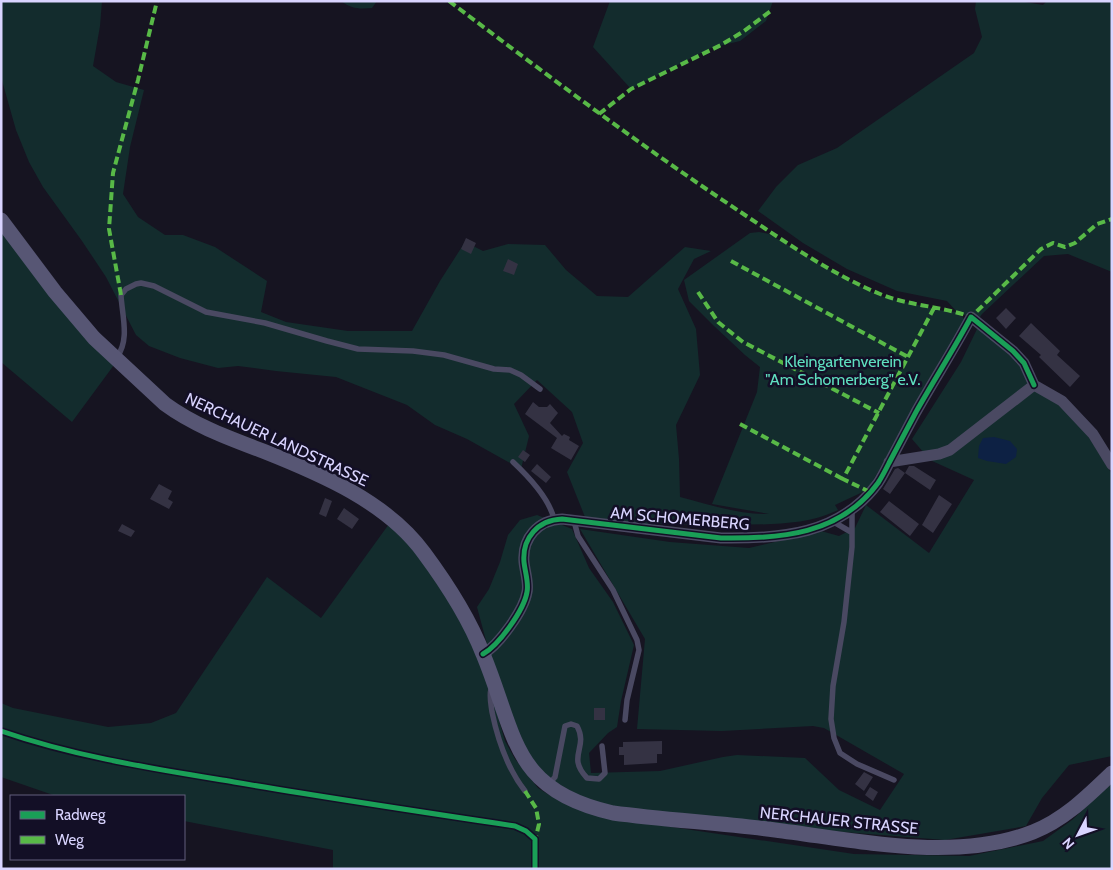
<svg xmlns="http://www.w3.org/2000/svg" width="1113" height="870" viewBox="0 0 1113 870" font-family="Cabin,sans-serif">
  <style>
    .green { fill: #132c2d }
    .water { fill: #0d2144 }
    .building { fill: #343243 }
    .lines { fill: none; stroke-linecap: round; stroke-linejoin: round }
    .service { stroke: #4a4962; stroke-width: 5.5 }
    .minor { stroke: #4a4962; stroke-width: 11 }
    .secondary { stroke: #575674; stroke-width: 15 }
    .quiet { stroke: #58b947; stroke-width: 4; stroke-dasharray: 8 4; stroke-linecap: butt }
    .cycleway-casing { stroke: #130f26; stroke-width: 8 }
    .cycleway { stroke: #1a9f57; stroke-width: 5 }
    .labels { text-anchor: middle; stroke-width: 5; stroke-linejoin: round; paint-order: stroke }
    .park-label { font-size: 16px; fill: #5fe0c0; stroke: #130f26 }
    .street-label { font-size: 16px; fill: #d9d4ff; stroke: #130f26 }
  </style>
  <rect width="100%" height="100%" fill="#161421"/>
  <path class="green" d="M1,1H102L100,26L93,66L116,82L144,90L130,147L123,194L138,217L165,235H183L215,247L267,281L261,312L286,322L348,331H412L440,281L465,242L483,251L508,244L545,245L566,270L597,296L628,297L685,247L711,251L694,259L678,289L696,329L700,375L676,425L679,459L680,497C708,504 739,515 769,514L712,504L757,392L760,367L745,355L714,326L689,301L684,280L750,233L759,232L769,234L853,283L880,296L944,311L957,312L947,301L897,291L847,269L803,243L758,211L776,187L798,165L837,148L974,53L982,37L975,9L976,1H1019L1043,5L1047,1H1112V272L1068,254L1044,256L982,314L978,320L959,313L965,320L948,357L867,490L835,505L838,510L836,511C804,526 765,524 730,525C682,525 635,523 587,522L567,472L583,443L572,412L537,380L514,404L529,436L521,469L467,439L435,425L407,405L336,377L276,371L238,366L218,368L180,358L149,346L136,335L106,277L82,241L43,187L29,162L16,130L1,77Z
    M341,1H377L372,8C359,9 352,9 341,1Z
    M610,1H773L766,21L740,41L711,48L631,89L593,47Z
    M1,228L114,365L72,422L1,362Z
    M978,327L1005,350L1083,428L1112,474V756L1069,765L1042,798L1026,826L945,840L843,832L596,805L537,772L503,704L477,607L489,589L500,562L508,535L520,520L537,515L572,529L589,568L613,602L634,645L621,701L617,727L608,733L589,753L591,773L660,771L723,757L737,755L805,758L839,790L880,810L904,774L824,728L813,726L722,731L637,729L645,639L580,529L670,542L749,548L821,531L839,536L855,528L866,505L929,553L974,480L930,460L912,439L961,362Z
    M389,524L409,542L459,615L484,669L505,741L515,759L538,788L551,796L598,816L854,854L969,856L1043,841L1072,820L1112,783V869H333V850L184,821V796H56L1,777V703L13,708L108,727L151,723L176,713L267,577L321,618Z"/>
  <path class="water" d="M994,437L1010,441L1017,449L1016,457L1006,464L987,461L978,458L979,446L983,438Z"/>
  <path class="building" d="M466,238L476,243L471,254L461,249Z
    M508,259L518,264L514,275L503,271Z
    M1006,308L1016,318L1006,329L996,318Z
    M1031,323L1060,351L1057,355L1080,376L1070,387L1039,357L1041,355L1019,336Z
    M533,402L539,407H547L550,404L558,413L550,423L562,436L564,434L570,437L569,440L579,446L571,460L551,448L557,438L525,414Z
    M523,450L530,455L525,462L518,457Z
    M537,464L551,477L546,483L531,471Z
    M909,466H914L936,480L930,490L905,473Z
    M898,468L905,473L890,494L883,489L895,469Z
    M159,484L172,491L168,499L173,502L169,509L150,499Z
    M939,495L952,504L933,533L922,525Z
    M325,498L332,501L326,517L319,514Z
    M889,501L919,524L910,536L880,512Z
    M344,508L359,519L352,529L337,519Z
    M122,524L135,531L131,537L118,531Z
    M594,708H605V720H594Z
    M662,741V754H657V763L624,765V755H619V747H623V742Z
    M864,772L873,777L864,791L855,784Z
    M870,787L878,792L873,801L865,795Z"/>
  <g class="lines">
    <path class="service" d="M117,357C130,339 122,316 121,295L126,289L136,284L141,283L154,286L206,312L265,323L327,341L358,349L413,351L444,355L494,369L510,370L521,375L540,389
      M513,462C529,477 549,498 554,519
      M852,509V547L844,622L833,686L831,719L834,738L840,753L857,764L894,780
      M574,521L578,536L613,590L637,640L639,650L627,700L625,720
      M832,521L851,532
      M491,689C489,696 491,704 492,712C498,741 507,768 525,791
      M549,784L555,777L565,726L571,724L577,726C589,748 566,756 587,778L599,779L605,773L602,746"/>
    <path class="minor" d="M889,462L939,454L950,450L1034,385L1062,401L1093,434L1112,465
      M483,654C499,645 524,610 527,592C529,583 525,572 524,562C522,538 538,520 562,519L721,538C780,539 840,535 878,483C882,477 886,469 889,463C898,446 907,429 916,412C934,380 954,349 971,317L1013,351L1024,363L1034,385"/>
    <path class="secondary" d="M1,220L55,292L94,338L165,404C195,426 229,438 263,451C321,474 387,502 424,553C447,584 469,618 483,654C517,736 511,790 613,813C666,820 721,823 775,830C856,840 954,863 1033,832C1064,820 1088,796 1112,773"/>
    <path class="quiet" d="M449,1C542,71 634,141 730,205C778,237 827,272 880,294C909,306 942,306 971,317L1041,249L1053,243L1065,247L1075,243L1097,224L1112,219
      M599,114L631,89L721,45L744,31L772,10
      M731,261L908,357
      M698,292L718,322L743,342L879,413
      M121,295L109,229L113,173L138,80L157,1
      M740,424L843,479
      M870,492L843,479L934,308
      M525,791L536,808L539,824L535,841"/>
    <defs>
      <path id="cycleway" d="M483,654C499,645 524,610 527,592C529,583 525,572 524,562C522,538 538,520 562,519L721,538C780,539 840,535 878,483C882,477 886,469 889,463C898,446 907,429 916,412C934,380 954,349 971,317L1013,351L1024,363L1034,385
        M1,731C76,757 156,769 234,782C328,798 422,812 515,826L526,831L535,839V869"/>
    </defs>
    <use href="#cycleway" class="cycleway-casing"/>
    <use href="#cycleway" class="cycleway"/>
  </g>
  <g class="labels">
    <g class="park-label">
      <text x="843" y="367">Kleingartenverein<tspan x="843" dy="18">"Am Schomerberg" e.V.</tspan></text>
    </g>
    <g class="street-label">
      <text transform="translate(277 439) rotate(25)" y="6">NERCHAUER LANDSTRASSE</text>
      <text transform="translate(680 518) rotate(5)" y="6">AM SCHOMERBERG</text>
      <text transform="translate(839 820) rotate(6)" y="6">NERCHAUER STRASSE</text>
    </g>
  </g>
  <rect width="1113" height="870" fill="none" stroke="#d9d4ff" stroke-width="5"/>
  <rect x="10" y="795" width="175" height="65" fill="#130f26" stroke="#625e7d"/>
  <rect x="20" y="811" width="25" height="8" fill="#1a9f57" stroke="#625e7d"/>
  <text x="55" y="820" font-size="15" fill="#d9d4ff">Radweg</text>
  <rect x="20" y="836" width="25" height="8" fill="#58b947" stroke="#625e7d"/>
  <text x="55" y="845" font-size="15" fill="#d9d4ff">Weg</text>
  <g transform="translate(1078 835) rotate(229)" stroke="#130f26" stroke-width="4" paint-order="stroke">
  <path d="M0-4L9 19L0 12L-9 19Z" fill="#d9d4ff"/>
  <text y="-8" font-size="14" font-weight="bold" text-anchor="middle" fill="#d9d4ff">N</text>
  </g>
</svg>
